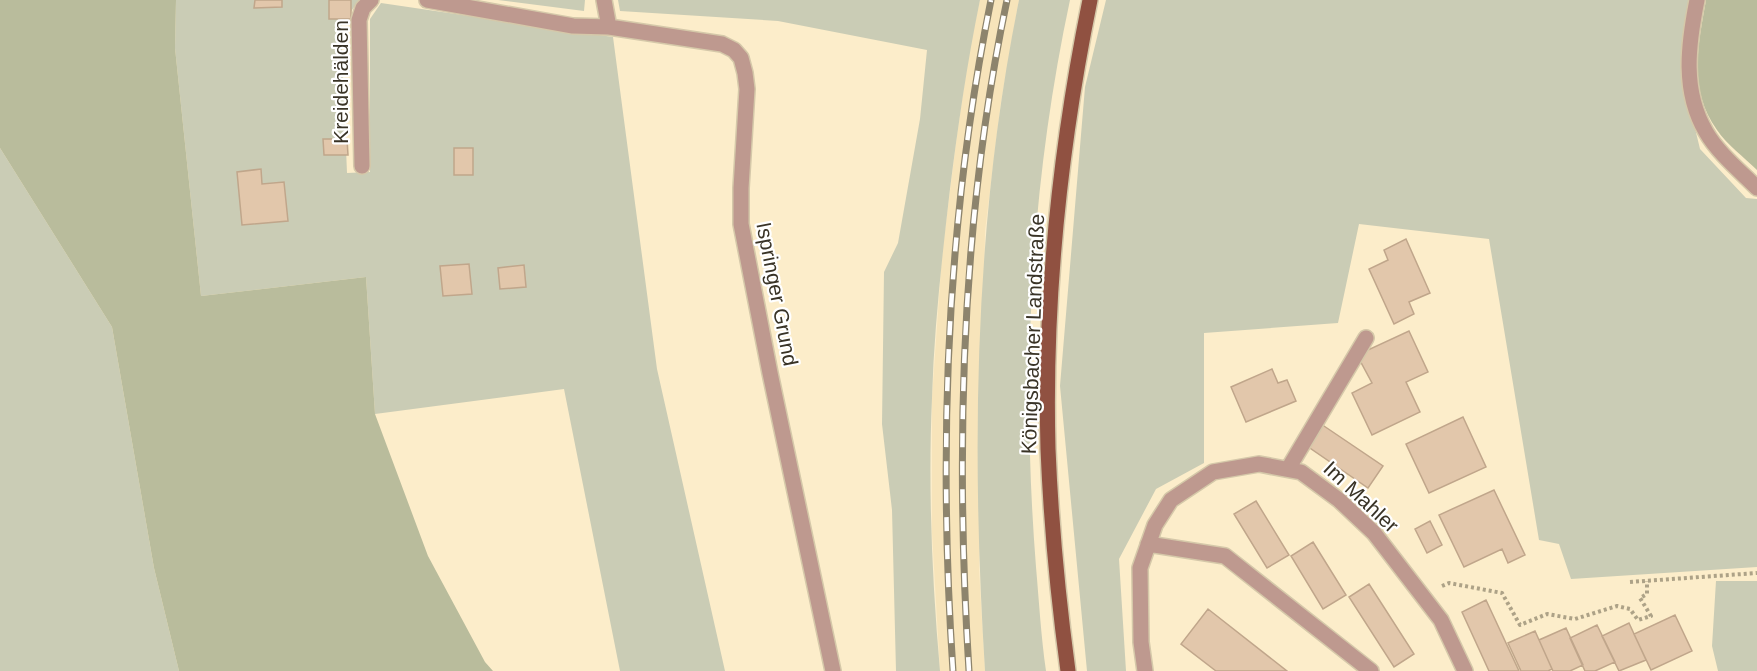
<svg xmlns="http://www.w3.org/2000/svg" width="1757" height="671" viewBox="0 0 1757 671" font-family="Arial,sans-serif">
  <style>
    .built { fill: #f7e4ba }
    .green { fill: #caccb5 }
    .forest { fill: #b9bc9c }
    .building { fill: #e2c7ab; stroke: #c0a68b; stroke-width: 1.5 }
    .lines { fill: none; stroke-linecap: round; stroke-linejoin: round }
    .minor-casing { stroke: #d5c8a9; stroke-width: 18 }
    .major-casing { stroke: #d5c8a9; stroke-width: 18 }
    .path { stroke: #ada287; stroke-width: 4; stroke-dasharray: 3 3; stroke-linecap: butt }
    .minor { stroke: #be998f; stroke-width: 15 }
    .major { stroke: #905141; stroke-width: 15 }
    .rail-casing { stroke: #8d846d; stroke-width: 7 }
    .rail { stroke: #fff; stroke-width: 4.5; stroke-dasharray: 14; stroke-linecap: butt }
    .labels { text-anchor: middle; stroke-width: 4.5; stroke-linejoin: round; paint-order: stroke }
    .street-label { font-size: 21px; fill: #393326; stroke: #fff }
  </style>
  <rect width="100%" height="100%" fill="#fcedca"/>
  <path class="built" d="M980,0H1019L1001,102L985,231L979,569L985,671H940L932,533V398L942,254L957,135L970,46Z"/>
  <path class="green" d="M176,0H359L341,26L347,173L370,172V19L381,3L613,37L657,369L725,671H620L564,389L375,414L366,277L201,296L175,48Z
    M498,0H585L584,11Z
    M618,0H980C967,63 958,126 950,189C942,258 934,328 932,398C928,488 932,581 940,671H896L892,510L882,424L884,272L898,243L920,119L927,50L778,21L620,11Z
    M1019,0H1070C1030,187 1021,377 1036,567C1039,601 1041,636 1046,671H985C971,447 974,221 1019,0Z
    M1106,0H1691L1693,120L1700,149L1746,198L1757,199V567L1571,579L1559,544L1539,540L1489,239L1359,224L1338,323L1204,333V463L1156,489L1119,559L1126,671H1087L1060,386L1085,87Z
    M0,148L112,327L154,568L179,671H0Z
    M1716,581H1757V671H1718L1712,646Z"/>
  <path class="forest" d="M0,0H176L175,48L201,296L366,277L375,414L428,556L485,662L493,671H179L154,568L112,327L0,148Z
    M1706,0H1757V170C1744,157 1727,145 1717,130C1688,90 1698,45 1706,0Z"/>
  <path class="building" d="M255,0H282V7L254,8Z
    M329,0H351V19H329Z
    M323,139H347L348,155H324Z
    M454,148H473V175H454Z
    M261,169L262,184L284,182L288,221L242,225L237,172Z
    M1406,239L1430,293L1409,302L1414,314L1394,324L1369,269L1388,260L1384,250Z
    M469,264L472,294L443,296L440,266Z
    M524,265L526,287L500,289L498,268Z
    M1409,331L1428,372L1406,382L1420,412L1372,435L1352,393L1372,383L1357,355Z
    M1272,369L1278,383L1287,380L1296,401L1246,422L1231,387Z
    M1463,417L1486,467L1429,493L1406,444Z
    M1321,424L1383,466L1368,488L1307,446Z
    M1494,490L1525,555L1508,563L1502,549L1464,567L1439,515Z
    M1256,501L1289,555L1267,568L1234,514Z
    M1430,521L1442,545L1427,553L1415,529Z
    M1313,542L1346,595L1323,609L1291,556Z
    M1369,584L1414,654L1394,667L1349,597Z
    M1486,600L1519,671H1489L1462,612Z
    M1208,609L1287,671H1216L1181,644Z
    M1675,615L1692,651L1651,670L1634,634Z
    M1629,623L1646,660L1619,671L1602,636Z
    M1597,625L1615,662L1595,671H1585L1570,638Z
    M1566,628L1583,665L1570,671H1553L1539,640Z
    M1535,631L1552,669L1548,671H1521L1508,643Z"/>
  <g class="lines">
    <defs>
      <path id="minor" d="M427,0L573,26L609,27L722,44L734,50L741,58L745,73L747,89L741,188V224L770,373L833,671
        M604,0L609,27
        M1697,0C1688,45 1682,91 1706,132C1718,153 1740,171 1757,188
        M362,166L359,20L363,8L371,0
        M1288,469L1366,338
        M1148,544L1225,556L1371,671
        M1145,671L1141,642L1140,568L1155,525L1171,500L1213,472L1259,464L1301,472L1339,500L1374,533L1441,620L1465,671"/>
      <path id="major" d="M1068,671C1058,597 1051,523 1048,449C1044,298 1060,147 1090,0"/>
    </defs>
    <use href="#minor" class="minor-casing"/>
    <use href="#major" class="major-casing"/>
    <path class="path" d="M1630,582L1757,573
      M1442,586L1449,583L1502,593L1520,625L1547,614L1575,619L1617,606L1630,609L1638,620L1651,616L1640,598L1647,594V581"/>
    <use href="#minor" class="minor"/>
    <use href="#major" class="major"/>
    <defs>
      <path id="rail" d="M953,671C938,447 946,221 991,0
        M969,671C955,449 961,218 1007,0"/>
    </defs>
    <use href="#rail" class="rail-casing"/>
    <use href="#rail" class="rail"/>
  </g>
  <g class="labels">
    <g class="street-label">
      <text transform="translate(341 82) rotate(-90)" y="7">Kreidehälden</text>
      <text transform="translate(777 294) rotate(79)" y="7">Ispringer Grund</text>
      <text transform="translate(1033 334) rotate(-88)" y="7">Königsbacher Landstraße</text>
      <text transform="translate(1361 497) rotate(43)" y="7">Im Mahler</text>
    </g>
  </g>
</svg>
